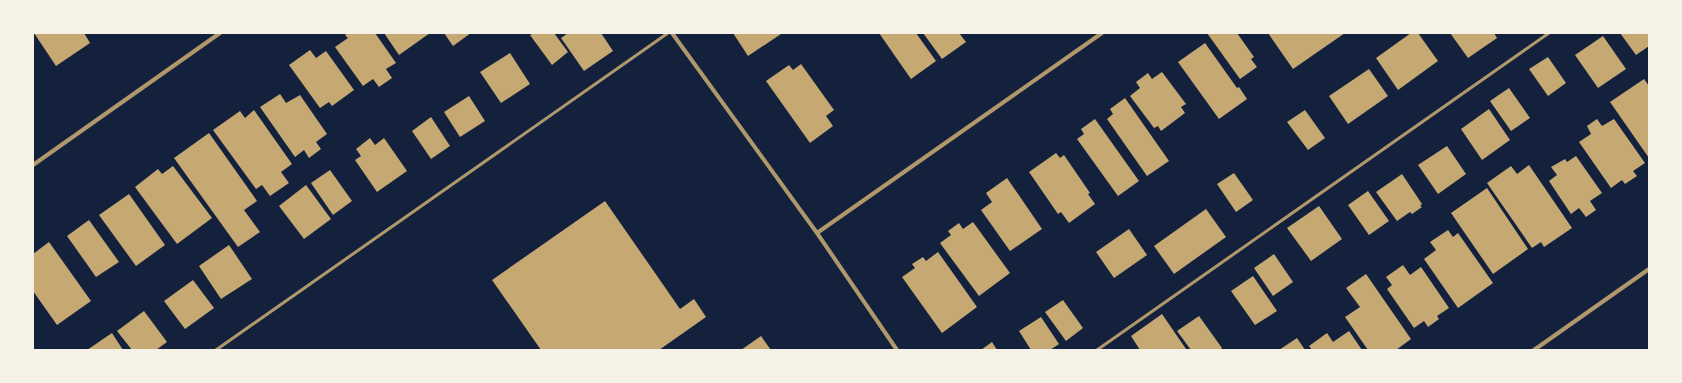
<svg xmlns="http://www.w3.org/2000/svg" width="1682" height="383" viewBox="0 0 1682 383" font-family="'PT Sans Narrow',sans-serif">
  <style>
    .building { fill: #c6a872 }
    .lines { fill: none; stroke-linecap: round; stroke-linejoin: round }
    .service { stroke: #b1986c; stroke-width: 3 }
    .minor { stroke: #b1986c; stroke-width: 4 }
  </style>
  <rect width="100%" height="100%" fill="#14213d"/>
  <path class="building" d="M34,33H84L90,43L56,66Z
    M348,33H375L396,63L386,69L392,78L379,87L373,79L363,86L335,47L348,38L345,35Z
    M384,33H430L399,55Z
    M444,33H471L453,46Z
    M534,33H554L568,52L552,65L530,35Z
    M568,33H601L613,51L584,71L561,38Z
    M733,33H781V34L748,56Z
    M879,33H916L936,61L911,79Z
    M923,33H959L966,42L942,59Z
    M1207,33H1237L1254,57L1251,59L1257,67L1240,79Z
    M1268,33H1345L1293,69Z
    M1411,33H1418L1438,61L1398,90L1376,58Z
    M1450,33H1494L1497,38L1468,58Z
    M1620,33H1649V46L1636,55Z
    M1603,36L1626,69L1598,88L1575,55Z
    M1205,43L1237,88L1239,87L1247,99L1219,119L1178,62Z
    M310,50L316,58L326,51L354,90L332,106L329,102L320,108L289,65Z
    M510,53L530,84L501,103L480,72Z
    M1548,57L1566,83L1548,96L1529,69Z
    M801,64L834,110L826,116L833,126L810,143L766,81L789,65L793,70Z
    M1369,69L1388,96L1348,124L1329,96Z
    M1162,72L1186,104L1181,107L1185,113L1161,131L1158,126L1154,128L1130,96L1140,88L1136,82L1148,73L1152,79Z
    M1644,79L1649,86V158L1610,102Z
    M1509,88L1530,118L1511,131L1490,101Z
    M280,94L286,103L300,95L327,134L316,142L321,149L309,158L304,150L295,157L260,107Z
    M469,96L485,121L460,137L444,112Z
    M1125,98L1169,161L1147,176L1107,119L1113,114L1110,109Z
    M1489,109L1510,140L1482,160L1461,129Z
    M254,110L292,164L281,172L289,183L270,196L262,185L256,189L213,130L240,111L245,118Z
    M1305,110L1325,138L1308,150L1287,122Z
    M431,117L450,146L431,159L412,131Z
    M1095,119L1139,181L1118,196L1077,139L1084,134L1081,129Z
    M1597,119L1602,126L1614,119L1645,163L1633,171L1637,176L1625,184L1622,180L1611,188L1579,142L1591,134L1587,126Z
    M209,133L257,201L244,210L260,232L238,247L174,158Z
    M370,138L375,145L384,138L407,171L377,192L355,160L361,156L356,149Z
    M1447,146L1466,174L1438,194L1418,165Z
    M1056,153L1060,158L1064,155L1090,193L1088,194L1095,204L1069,223L1061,212L1058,214L1029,172Z
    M1576,156L1602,193L1590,201L1596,210L1586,217L1579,208L1571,214L1549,181L1557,175L1551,167L1565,159L1567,162Z
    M1529,165L1572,228L1544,247L1541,242L1532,248L1487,183L1511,166L1517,174Z
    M173,166L212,218L177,244L135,187L158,169L162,174Z
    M330,170L352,201L333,215L311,183Z
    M1234,173L1253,200L1236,212L1217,184Z
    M1402,174L1422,204L1420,206L1422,207L1412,214L1410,212L1397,221L1376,192Z
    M1007,178L1042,229L1010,251L981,210L992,202L986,193Z
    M306,185L331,219L304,239L279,206Z
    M1487,188L1528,249L1493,274L1451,213Z
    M1368,191L1389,221L1369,235L1348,205Z
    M129,194L165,245L136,266L99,215Z
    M605,201L680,309L694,299L706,317L659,350H541L492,280Z
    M1319,206L1342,239L1311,261L1287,228Z
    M1206,209L1226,237L1174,274L1154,246Z
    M89,220L119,262L96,277L67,236Z
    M973,222L1010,273L979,296L940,243L951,235L948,231L959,223L963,229Z
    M1129,229L1147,255L1114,278L1096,252Z
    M1448,230L1453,237L1458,233L1493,283L1458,308L1424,259L1436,250L1430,242Z
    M49,242L91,301L57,325L33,291V254Z
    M229,245L252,279L221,299L199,266Z
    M938,252L977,307L942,333L902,277L915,268L912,264L923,257L926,261Z
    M1274,254L1293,282L1273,296L1254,268Z
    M1403,265L1410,275L1421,267L1449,308L1437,316L1439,319L1428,327L1424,321L1414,328L1387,289L1392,285L1386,277Z
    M1366,274L1411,339L1396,350H1368L1345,317L1360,307L1346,288Z
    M1253,276L1277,311L1255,325L1231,291Z
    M193,280L214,308L185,329L164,301Z
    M1063,300L1083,328L1066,341L1045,312Z
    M144,311L167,342L156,350H132L117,331Z
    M1162,314L1186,349L1185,350H1140L1131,336Z
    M1199,316L1222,348L1220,350H1191L1177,331Z
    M1041,317L1059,344L1050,350H1031L1019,331Z
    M1349,331L1362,350H1312L1309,346L1327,333L1333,342Z
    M112,333L123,350H87Z
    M761,336L771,350H741Z
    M1297,338L1305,350H1279Z
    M992,342L997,350H981Z"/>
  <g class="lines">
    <path class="service" d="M216,350L668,33
      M1097,350L1549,33"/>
    <path class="minor" d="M672,33L817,233L897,350
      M33,165L220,33
      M817,233L1102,33
      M1534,350L1649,269"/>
  </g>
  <rect width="1682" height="383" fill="none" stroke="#f6f1e7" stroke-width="68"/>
</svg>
